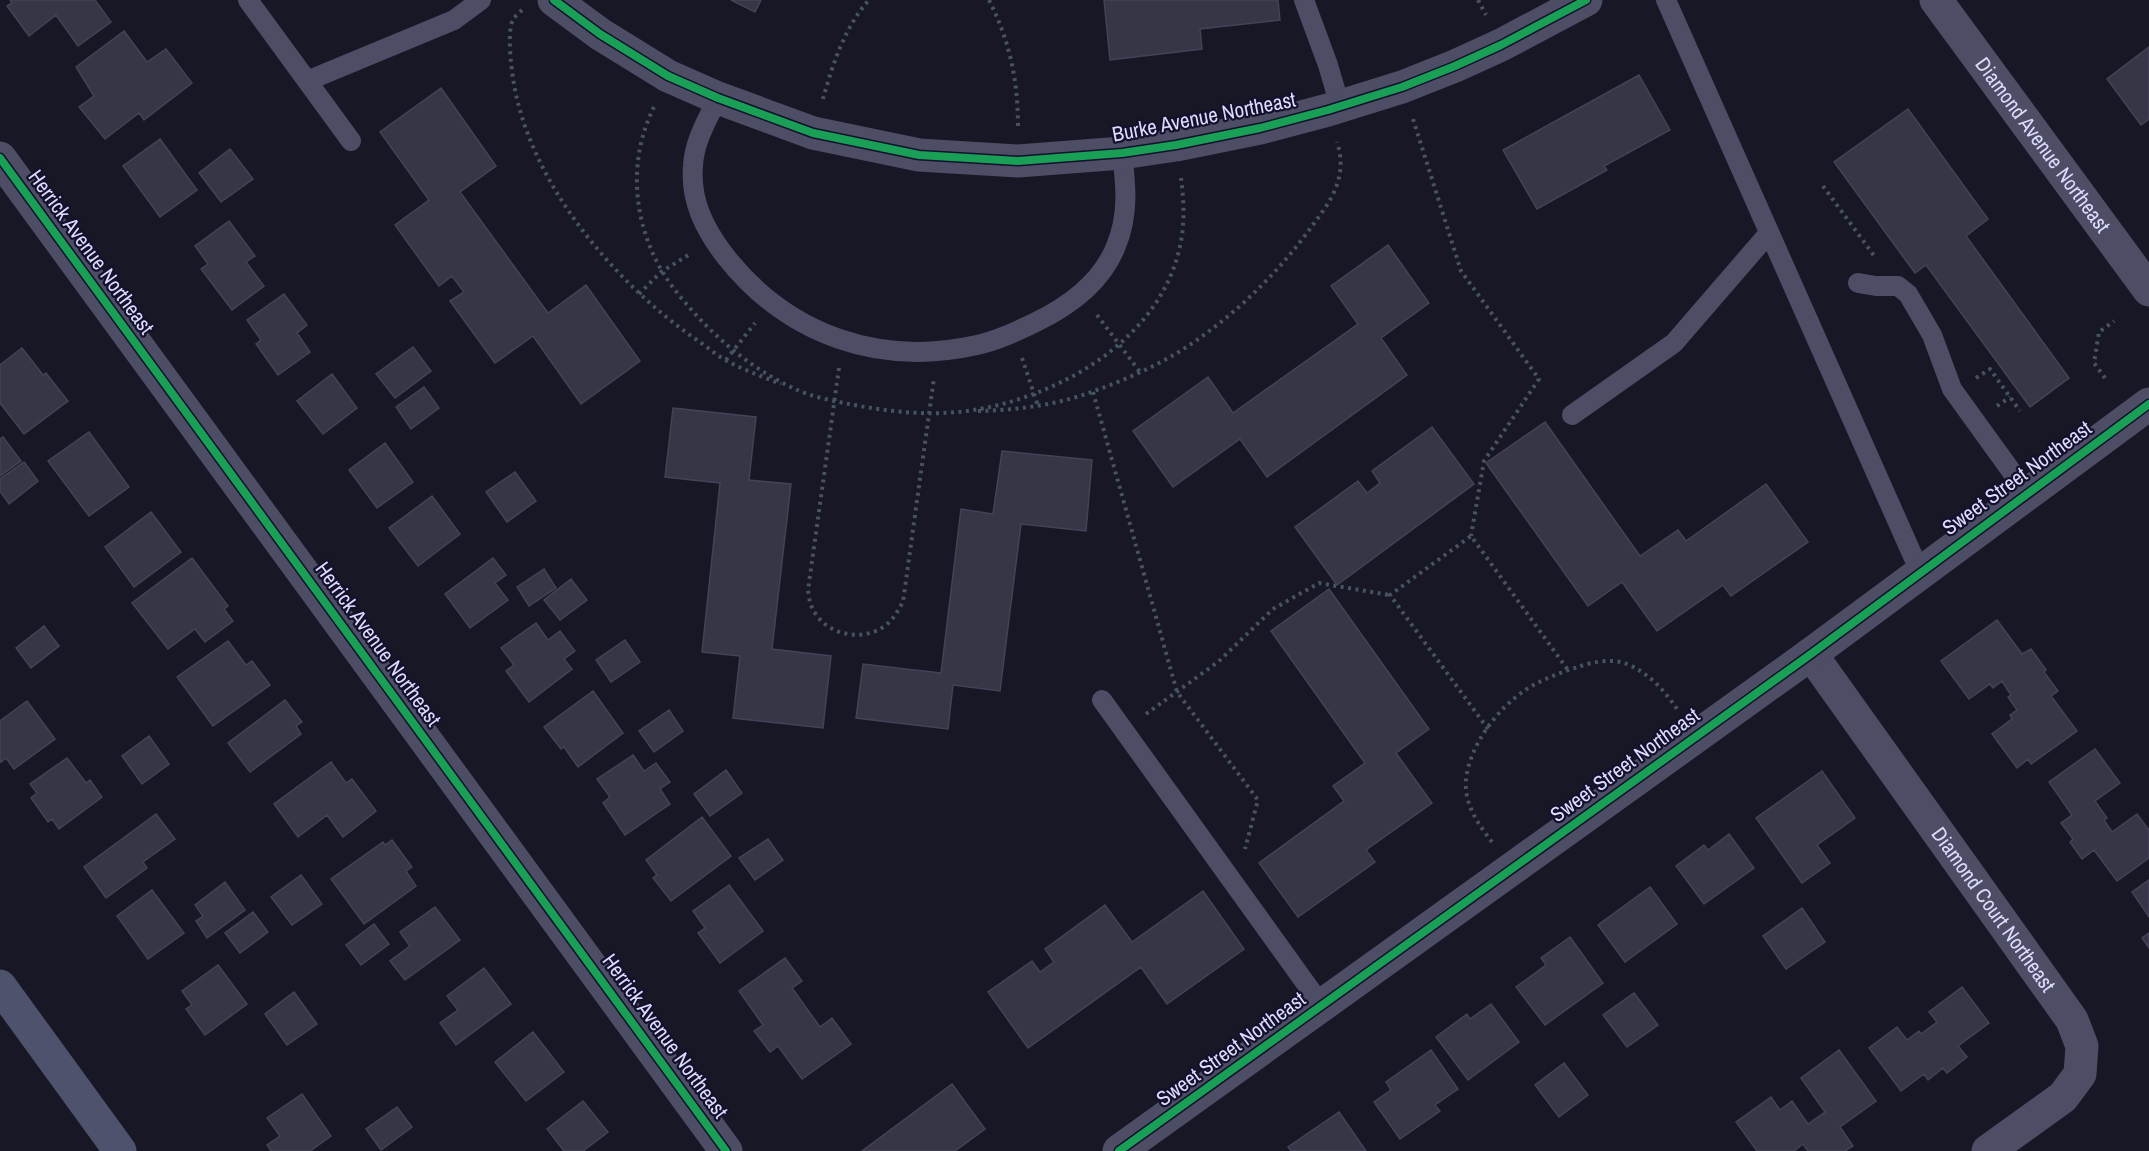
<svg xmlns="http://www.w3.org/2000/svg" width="2149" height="1151" viewBox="0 0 2149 1151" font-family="'Archivo Narrow',sans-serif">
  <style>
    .building { fill: #363647; stroke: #454258; stroke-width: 1.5 }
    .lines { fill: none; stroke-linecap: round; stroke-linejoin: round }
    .path { stroke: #455362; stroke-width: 4; stroke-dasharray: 3 4.5; stroke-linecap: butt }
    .service { stroke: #4d4d66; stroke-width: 20 }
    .minor { stroke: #4d4d66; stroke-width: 33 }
    .tertiary { stroke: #4d4d66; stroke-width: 33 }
    .secondary { stroke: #4f526c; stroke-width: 33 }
    .cycleway-casing { stroke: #13112c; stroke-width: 11 }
    .cycleway { stroke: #1a9f57; stroke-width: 8 }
    .labels { text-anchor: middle; stroke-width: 4.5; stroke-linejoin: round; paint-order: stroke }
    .street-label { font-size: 21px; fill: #dddcff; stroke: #13112c }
  </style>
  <rect width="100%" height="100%" fill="#181726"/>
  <path class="building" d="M10,0H95L111,22L78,46L56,15L29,36L7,6L12,3Z
    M731,0H761L755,12Z
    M1104,0H1278L1280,20L1200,29L1202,49L1110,60Z
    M124,31L147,62L166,49L192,83L144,120L139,113L105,139L79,107L94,96L76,67Z
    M2149,47V119L2141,125L2107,79Z
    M1639,75L1670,130L1604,166L1607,170L1537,209L1503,150Z
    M441,88L496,166L460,192L548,313L586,285L640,361L581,404L533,336L495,363L450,301L464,292L452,276L439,286L395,225L429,200L380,132Z
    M1908,109L1988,219L1966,236L2069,378L2030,407L1926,265L1915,273L1834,162Z
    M160,139L197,190L160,217L123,166Z
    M230,149L253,179L221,202L199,173Z
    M229,221L255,256L246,262L264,286L232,310L201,269L208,264L195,246Z
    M1388,245L1429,303L1381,338L1407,375L1267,477L1240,439L1173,487L1133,431L1208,377L1233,413L1358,324L1331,286Z
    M284,294L307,325L297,333L310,352L278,375L256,344L261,340L247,320Z
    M413,347L431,371L395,398L376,374Z
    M22,348L43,375L46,373L68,401L24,434L0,403V365Z
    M332,374L357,408L323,434L297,401Z
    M424,387L439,408L411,429L396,407Z
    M673,408L756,417L749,480L791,484L772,649L831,656L823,728L733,718L740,656L702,652L720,483L665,477Z
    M1545,422L1640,556L1678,530L1686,541L1766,484L1808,542L1731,596L1723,585L1657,631L1622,582L1588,606L1486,463Z
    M1432,427L1474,484L1337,585L1295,527L1358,481L1367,493L1380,483L1372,471Z
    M89,432L129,487L89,516L48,461Z
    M3,437L21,461L0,476V439Z
    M385,443L413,482L377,508L349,470Z
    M1002,451L1092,460L1086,531L1021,524L1000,691L953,685L948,729L856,718L863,664L941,673L961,509L993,514Z
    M24,462L38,481L9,504L0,491V479Z
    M515,472L536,501L507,522L486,492Z
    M432,496L460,534L418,566L389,528Z
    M151,512L181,552L134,587L105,547Z
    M192,558L228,606L224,609L233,621L205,642L195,629L168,649L132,603Z
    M493,558L506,575L495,583L508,600L470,628L445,594Z
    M544,569L556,588L529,606L517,587Z
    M571,579L587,600L560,620L544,600Z
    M1329,589L1429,729L1396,753L1432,803L1366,850L1375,862L1298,917L1259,863L1344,801L1333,786L1365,763L1271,631Z
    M1997,620L2022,654L2031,649L2046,670L2044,672L2058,691L2051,696L2077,731L2031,764L2028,759L2017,768L1992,734L2012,719L2010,715L2017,710L2008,697L2011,695L2002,681L1993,688L1990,684L1969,699L1941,661Z
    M536,623L548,640L560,631L575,651L564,659L572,669L529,702L506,671L514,665L501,648Z
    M44,626L59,646L31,668L16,648Z
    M625,640L640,662L611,682L596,660Z
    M228,641L246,665L252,661L270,685L213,726L177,677Z
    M593,691L623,733L578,767L564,747L561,749L544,727Z
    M285,700L302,722L296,726L301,734L250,772L228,743Z
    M27,701L55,739L14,769L6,758L1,762L0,760V721Z
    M669,710L683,731L654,752L639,731Z
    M149,736L169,764L142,784L122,756Z
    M2095,749L2120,783L2095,801L2107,818L2104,820L2112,832L2137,814L2149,830V858L2117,881L2094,850L2082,859L2070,842L2073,839L2061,823L2072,815L2049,782Z
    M633,755L644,771L656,763L670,782L660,789L670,804L625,835L603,803L610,797L597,779Z
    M67,758L86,783L90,780L102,797L59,829L52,819L48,822L31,798L37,793L30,784Z
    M331,762L346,783L352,779L376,811L343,837L327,815L298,837L274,804Z
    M726,770L742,793L710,816L694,794Z
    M1822,771L1855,818L1817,845L1830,863L1802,883L1756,818Z
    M156,814L175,839L143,862L147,868L106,898L84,867Z
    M702,817L731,856L671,901L653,878L657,875L646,860Z
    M1729,834L1754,868L1704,904L1676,866L1704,845L1708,850Z
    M768,839L783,860L755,880L739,858Z
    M392,840L412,867L406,871L416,886L364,924L331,879L383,842L385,845Z
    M301,875L322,904L292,925L271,897Z
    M2149,880V917L2132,892Z
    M225,882L245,910L207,938L196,921L203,916L195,905Z
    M729,885L763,931L720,963L698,933L705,928L693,911Z
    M1650,887L1677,924L1625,962L1598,925Z
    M152,890L184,933L148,959L117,916Z
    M1203,891L1244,949L1167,1004L1141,967L1028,1048L988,992L1032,961L1040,972L1054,962L1045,949L1105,905L1132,942Z
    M435,907L460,940L405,980L390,961L410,946L400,932Z
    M1802,908L1825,942L1786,969L1763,936Z
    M253,912L268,932L240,953L225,933Z
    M374,924L389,944L361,965L346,945Z
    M2149,933V948L2142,938Z
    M1570,937L1603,983L1545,1025L1516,987L1546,965L1541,958Z
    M785,958L802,981L792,988L820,1027L832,1018L851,1044L802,1079L778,1046L770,1052L754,1031L763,1025L739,991Z
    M218,965L247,1004L205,1035L186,1009L192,1005L182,991Z
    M484,968L511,1004L456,1045L440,1023L458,1010L447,996Z
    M1962,987L1989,1023L1958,1046L1967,1057L1947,1073L1943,1068L1928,1080L1924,1074L1901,1091L1869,1048L1897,1027L1907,1040L1919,1031L1921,1034L1937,1022L1929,1012Z
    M294,992L317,1024L287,1045L265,1014Z
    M1634,993L1658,1025L1627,1047L1603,1015Z
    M1491,1004L1519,1042L1468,1080L1436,1037L1467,1014L1470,1019Z
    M533,1032L564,1072L526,1101L495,1062Z
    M1431,1050L1458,1089L1435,1105L1440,1111L1400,1139L1374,1102L1391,1090L1386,1082Z
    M1839,1050L1876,1101L1840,1127L1853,1146L1845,1151H1808L1803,1144L1794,1151H1757L1736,1122L1771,1097L1780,1110L1792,1101L1808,1124L1825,1112L1801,1078Z
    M1564,1063L1588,1095L1559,1117L1535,1085Z
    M952,1084L985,1129L955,1151H862Z
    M302,1094L331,1136L310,1151H271L267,1145L280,1136L267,1118Z
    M583,1101L608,1132L583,1151H564L547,1129Z
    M397,1107L412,1127L381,1150L366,1129Z
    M1339,1112L1366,1151H1291L1288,1147Z"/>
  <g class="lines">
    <path class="path" d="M989,0C1010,42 1018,80 1018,128
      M1478,0L1486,15
      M522,10C519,13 515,16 513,20C507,30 511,66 513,78C528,181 614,283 697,340C707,347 716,355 727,361C744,370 763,377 781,384
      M823,99C832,66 845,26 869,0
      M654,107C624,167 635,239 675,290C707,331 746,366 793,388C811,397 834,401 854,405C891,412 929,416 967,411C1056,399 1160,341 1180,246C1185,224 1184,201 1181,178
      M1413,119L1461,271L1539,379L1484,461L1471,536
      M1823,186L1875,257
      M639,294L661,272L690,254
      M1097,315L1140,372
      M1022,358L1038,406
      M726,360L755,323
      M839,368L808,590C809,598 810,606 815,613C829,636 865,642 886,625C894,619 898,610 903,602L934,378
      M1976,378L1990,369L2020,411
      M2105,378L2094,363L2099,332L2114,321
      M1093,392L1177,692L1258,800L1245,849
      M1997,406L2010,397
      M978,411C1017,410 1058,405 1094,391C1122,381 1152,368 1177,353C1229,321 1277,275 1312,226C1321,214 1331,201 1336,187C1342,172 1342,157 1337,142
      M1146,714L1218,662L1273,609L1319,583L1390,595
      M1488,729L1390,595L1471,536L1568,670
      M1492,842C1478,824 1464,804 1466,780C1469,747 1496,710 1524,691C1540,680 1559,673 1578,667C1591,662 1613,658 1627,664C1649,673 1664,690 1677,709"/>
    <path class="service" d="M248,0L351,141
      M1304,0L1328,65L1340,106
      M1666,0L1920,572
      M307,81L454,20L481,0
      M718,98C707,120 694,142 693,166C690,201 705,230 726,257C788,335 879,367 977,345C997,341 1017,331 1036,322C1069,306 1102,282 1116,246C1129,215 1126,185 1122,153
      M1858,283L1876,286H1898L1908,294L1932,335L1952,389L2027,493
      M1572,415L1674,343L1769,233
      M1102,700L1322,1006"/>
    <g class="minor">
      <path d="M554,0L600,34L668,76L718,98L813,133L919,155L1018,161L1122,153L1176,145L1260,128L1328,110L1402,87L1455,66L1501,45L1586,0"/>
      <path d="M0,158L726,1151"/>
      <path id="s1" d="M1811,654L2072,1020L2082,1046L2080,1074L2063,1097L1988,1151"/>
    </g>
    <g class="tertiary">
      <path id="s2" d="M1936,0L2149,290"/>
      <path d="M1119,1151L1811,654L2149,404"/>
    </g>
    <path class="secondary" d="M0,986L120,1151"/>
    <defs>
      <path id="cycleway" d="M554,0L600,34L668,76L718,98L813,133L919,155L1018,161L1122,153L1176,145L1260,128L1328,110L1402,87L1455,66L1501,45L1586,0
        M0,158L726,1151
        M1119,1151L1811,654L2149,404"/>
    </defs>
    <use href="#cycleway" class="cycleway-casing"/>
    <use href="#cycleway" class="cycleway"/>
  </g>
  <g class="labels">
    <g class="street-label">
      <text transform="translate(1204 117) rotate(-11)" y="7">Burke Avenue Northeast</text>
      <text dy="7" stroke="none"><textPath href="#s2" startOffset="180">Diamond Avenue Northeast</textPath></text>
      <text transform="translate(91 252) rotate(54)" y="7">Herrick Avenue Northeast</text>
      <text transform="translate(2017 478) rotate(-36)" y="7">Sweet Street Northeast</text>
      <text transform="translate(378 644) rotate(54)" y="7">Herrick Avenue Northeast</text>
      <text transform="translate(1625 765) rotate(-36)" y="7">Sweet Street Northeast</text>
      <text dy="7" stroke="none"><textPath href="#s1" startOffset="314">Diamond Court Northeast</textPath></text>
      <text transform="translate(665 1036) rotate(54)" y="7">Herrick Avenue Northeast</text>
      <text transform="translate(1231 1049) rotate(-36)" y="7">Sweet Street Northeast</text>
    </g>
  </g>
</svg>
